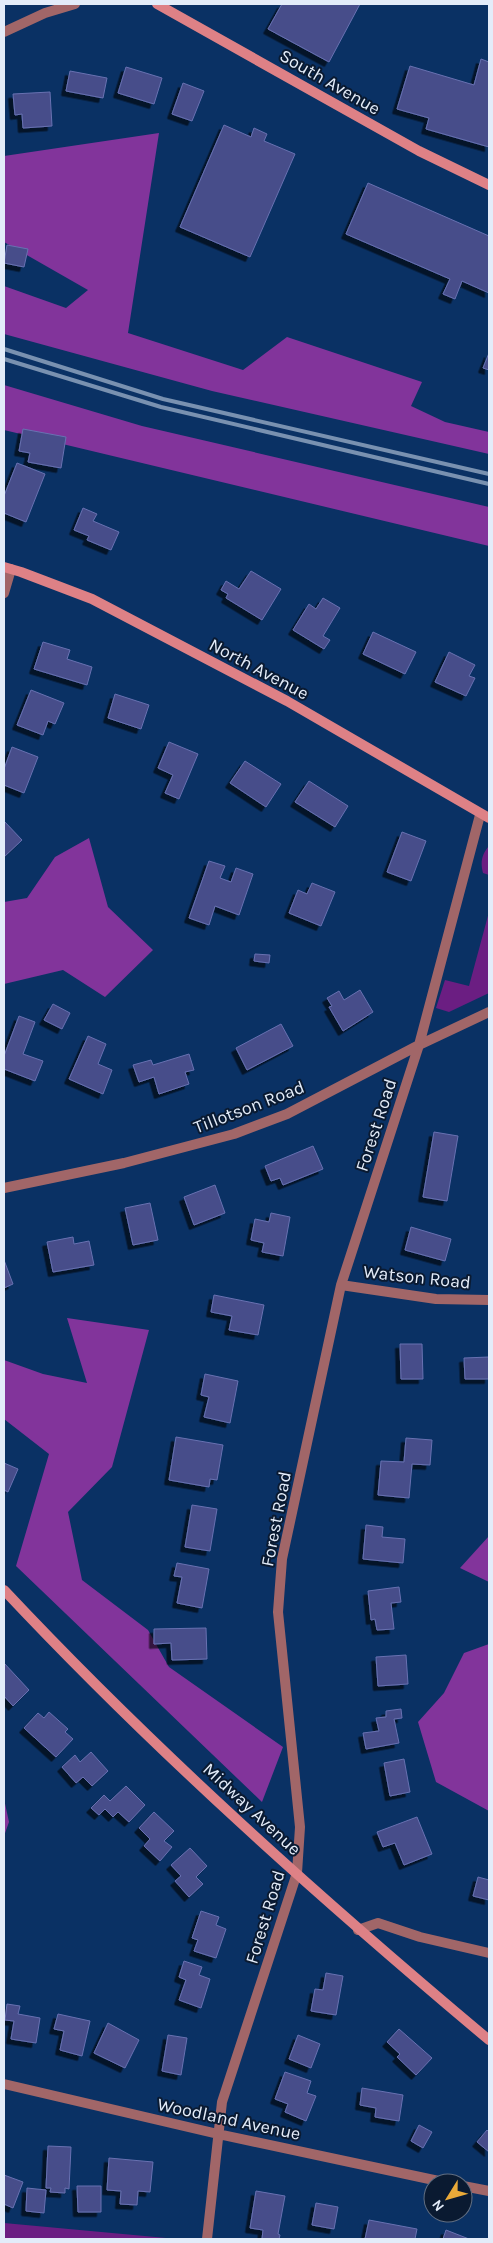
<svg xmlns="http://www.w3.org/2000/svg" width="493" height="2243" viewBox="0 0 493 2243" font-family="Karla,sans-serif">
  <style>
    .green { fill: #6b1e82 }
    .forest { fill: #82349b }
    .building { fill: #474d8a; stroke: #6871b1; filter: url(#shadow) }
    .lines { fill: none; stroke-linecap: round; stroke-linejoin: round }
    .street { stroke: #a16668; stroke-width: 10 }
    .secondary { stroke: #de8186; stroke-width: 10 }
    .rail { stroke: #7991b0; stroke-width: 4 }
    .labels { text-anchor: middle; stroke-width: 4; stroke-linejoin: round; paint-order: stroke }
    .street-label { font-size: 18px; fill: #e3ecf9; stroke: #0a1a31 }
  </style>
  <defs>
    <filter id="shadow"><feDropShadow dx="-4.5" dy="4.5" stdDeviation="0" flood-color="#0009"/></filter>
  </defs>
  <rect width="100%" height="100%" fill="#0a3164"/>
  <path class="green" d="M489,846V875L483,873C480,862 482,854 489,846Z
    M489,912V993L449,1012L436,1008L445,980L469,986Z
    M4,2223L177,2239H4Z"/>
  <path class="forest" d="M159,133L128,333L243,370L287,337L422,382L411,406L445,422L489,432V454L212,391L4,334V286L66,308L88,290L4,242V156Z
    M4,385L142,426L489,507V546L4,430Z
    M89,838L108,907L153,950L105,997L63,970L4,984V902L27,898L55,857Z
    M67,1318L149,1330L112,1467L68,1512L82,1580L148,1630L169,1667L283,1747L262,1802L16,1566L49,1454L4,1419V1360L43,1374L87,1383Z
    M489,1536V1582L460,1568Z
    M489,1644V1811L436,1782L418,1722L444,1693L464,1653Z
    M4,1799L9,1822L4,1836Z"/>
  <path class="building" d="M282,4H360L329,62L268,29Z
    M481,59L489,62V147L426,129L429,118L397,109L410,66L474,85Z
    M126,67L162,78L154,104L118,93Z
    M70,71L107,78L103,98L66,91Z
    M183,83L204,91L192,121L172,114Z
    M50,92L52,126L23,128L22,114L15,115L13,94Z
    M224,125L251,137L254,128L267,134L264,141L295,154L250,257L180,227Z
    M368,183L489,236V293L462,281L455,299L443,294L450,279L346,234Z
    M7,245L28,249L24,267L4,263Z
    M489,353V370L483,368Z
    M23,429L66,437L61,468L28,462L30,453L19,451Z
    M17,463L45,474L26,522L4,513V496Z
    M83,508L97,514L93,521L119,532L111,550L87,540L89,536L74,530Z
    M251,571L281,589L262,620L226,598L228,594L221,590L226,581L239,589Z
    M323,598L340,608L323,636L330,640L324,649L293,630L309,604L316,609Z
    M373,632L416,652L405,674L363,654Z
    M43,642L70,650L67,659L92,667L87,685L34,669Z
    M449,652L475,665L469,676L475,678L466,696L435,682Z
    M31,690L64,703L55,724L48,721L43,735L17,725Z
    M115,694L149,705L141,729L108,718Z
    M169,742L198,754L179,799L165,793L173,775L158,768Z
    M12,747L38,757L24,793L4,785V769Z
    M245,761L281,784L266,807L230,783Z
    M309,781L348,806L335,827L295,802Z
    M4,821L22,840L4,857Z
    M402,832L426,841L411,881L387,872Z
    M209,861L225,866L220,878L231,882L236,868L253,874L239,915L215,906L209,925L189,918Z
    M312,883L335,892L321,926L289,913L298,890L307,894Z
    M255,954L270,955L269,963L254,961Z
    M360,990L373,1012L343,1031L329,1007L332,1006L327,998L339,991L344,1000Z
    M53,1004L70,1013L62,1029L44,1020Z
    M19,1016L35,1022L23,1054L43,1061L35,1081L4,1069V1056Z
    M281,1024L293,1046L247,1070L236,1048Z
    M88,1036L106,1044L98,1064L112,1070L103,1094L69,1079Z
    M189,1054L194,1070L185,1072L189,1084L159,1094L154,1077L139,1082L133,1065L151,1060L153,1065Z
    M434,1132L458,1136L447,1201L423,1197Z
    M313,1146L323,1169L283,1185L280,1178L271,1181L265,1166Z
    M215,1185L225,1213L194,1225L184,1197Z
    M150,1203L158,1240L133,1245L125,1208Z
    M271,1213L290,1217L283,1256L262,1252L264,1243L251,1240L255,1219L269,1222Z
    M411,1227L451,1239L445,1261L405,1250Z
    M73,1237L74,1244L89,1241L94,1265L53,1272L47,1242Z
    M4,1260L13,1284L4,1288Z
    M214,1295L264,1305L258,1335L229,1330L232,1316L211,1312Z
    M400,1344H422L423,1379H401Z
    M489,1357V1379H465L464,1358Z
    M205,1374L238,1381L230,1423L204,1417L209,1397L201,1395Z
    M176,1437L223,1445L217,1480L210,1479L209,1487L169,1480Z
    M406,1438L432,1440L430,1465L412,1464L409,1498L378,1495L381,1461L404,1462Z
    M4,1463L18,1469L8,1492L4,1490Z
    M192,1505L217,1509L210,1551L185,1547Z
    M366,1525L383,1527L382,1537L405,1539L403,1563L363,1559Z
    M177,1563L209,1569L202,1608L177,1603L182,1577L174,1576Z
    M399,1587L401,1602L391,1603L394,1629L377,1630L375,1619L371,1620L368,1591Z
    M206,1628L207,1659L172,1660L171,1643L154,1644V1629Z
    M406,1655L408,1684L378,1686L376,1657Z
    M4,1663L29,1690L13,1706L4,1696Z
    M401,1709L402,1718L394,1719L399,1743L366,1749L363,1733L379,1731L376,1718L386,1717V1711Z
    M49,1712L68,1729L65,1732L73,1739L56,1757L24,1728L38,1713L44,1718Z
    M91,1752L108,1771L92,1786L83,1777L76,1783L62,1767L75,1755L80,1762Z
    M404,1759L410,1792L390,1796L384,1763Z
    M126,1786L145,1805L129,1822L118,1812L113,1817L105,1809L99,1815L91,1808L104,1795L110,1801Z
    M154,1812L174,1831L164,1841L172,1847L160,1861L144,1846L150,1839L139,1828Z
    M417,1817L432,1854L404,1865L395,1843L383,1847L377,1832Z
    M190,1848L207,1866L196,1877L203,1884L189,1897L175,1881L181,1876L171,1865Z
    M478,1877L489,1880V1900L473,1896Z
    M201,1911L219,1917L216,1925L226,1929L216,1958L194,1951L198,1940L192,1938Z
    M184,1961L202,1967L199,1975L210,1979L201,2008L179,2000L186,1980L179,1977Z
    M326,1973L343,1976L336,2015L311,2011L315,1989L323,1990Z
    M7,2004L20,2006L18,2014L40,2018L36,2043L11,2039L14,2021L5,2020Z
    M58,2014L90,2021L82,2056L60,2050L64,2031L54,2029Z
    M108,2023L139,2040L125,2068L94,2053Z
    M399,2029L432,2058L416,2075L397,2057L400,2054L387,2042Z
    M168,2035L187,2038L181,2075L162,2071Z
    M298,2035L320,2044L311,2068L289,2059Z
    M285,2072L311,2081L307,2093L316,2096L306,2121L285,2112L288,2104L275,2099Z
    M362,2088L403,2095L399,2121L375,2117L376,2108L360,2105Z
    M419,2125L432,2132L423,2148L411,2141Z
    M487,2130L489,2132V2152L477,2142Z
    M48,2146L71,2147L69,2189L65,2188V2193L50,2192L51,2188H46Z
    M109,2158L153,2162L150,2192L138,2191L137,2205L120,2204L121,2191L107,2190Z
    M4,2175L23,2182L13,2208L4,2204Z
    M77,2186H101V2212H78Z
    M27,2188L46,2190L44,2213L26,2211Z
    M256,2191L285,2196L278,2234L280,2235L279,2239H262L263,2230L250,2228Z
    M316,2203L338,2207L334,2229L312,2225Z
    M369,2220L417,2229L415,2239H365Z
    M446,2230L469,2239H443Z"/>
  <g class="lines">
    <path class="street" d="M4,32L45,13L75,4
      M4,593L11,569
      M4,1188L124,1163L234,1134L287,1114L419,1045L489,1012
      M341,1285L436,1299L489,1300
      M358,1930L378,1923L420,1937L489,1953
      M4,2084L218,2134L448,2183
      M463,2186L489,2191
      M207,2239L222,2102L297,1873L300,1827L278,1612L282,1559L341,1285L419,1045L480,815"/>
    <path class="secondary" d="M157,4L419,151L489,185
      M4,567L21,572L92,599L287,701L489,818
      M4,1590C155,1751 320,1898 489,2040"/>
    <path class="rail" d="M4,349L163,399L489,474
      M4,359L161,407L489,484"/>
  </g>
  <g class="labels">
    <g class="street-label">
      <text transform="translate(330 82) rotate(30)" y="6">South Avenue</text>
      <text transform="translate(259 669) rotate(28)" y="6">North Avenue</text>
      <text transform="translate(249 1107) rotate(-21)" y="6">Tillotson Road</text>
      <text transform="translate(376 1125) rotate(-72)" y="6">Forest Road</text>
      <text transform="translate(417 1277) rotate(6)" y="6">Watson Road</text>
      <text transform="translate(276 1519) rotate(-79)" y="6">Forest Road</text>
      <text transform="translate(252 1809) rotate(43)" y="6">Midway Avenue</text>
      <text transform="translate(265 1917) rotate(-73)" y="6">Forest Road</text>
      <text transform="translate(229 2119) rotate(12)" y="6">Woodland Avenue</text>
    </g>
  </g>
  <rect width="493" height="2243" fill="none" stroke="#e3ecf9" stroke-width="10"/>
  <g transform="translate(448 2198) rotate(233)"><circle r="24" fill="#0a1a31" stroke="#616e81"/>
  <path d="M0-4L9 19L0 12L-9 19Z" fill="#eaaa39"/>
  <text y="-8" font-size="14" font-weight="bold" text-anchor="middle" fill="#e3ecf9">N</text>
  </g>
</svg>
